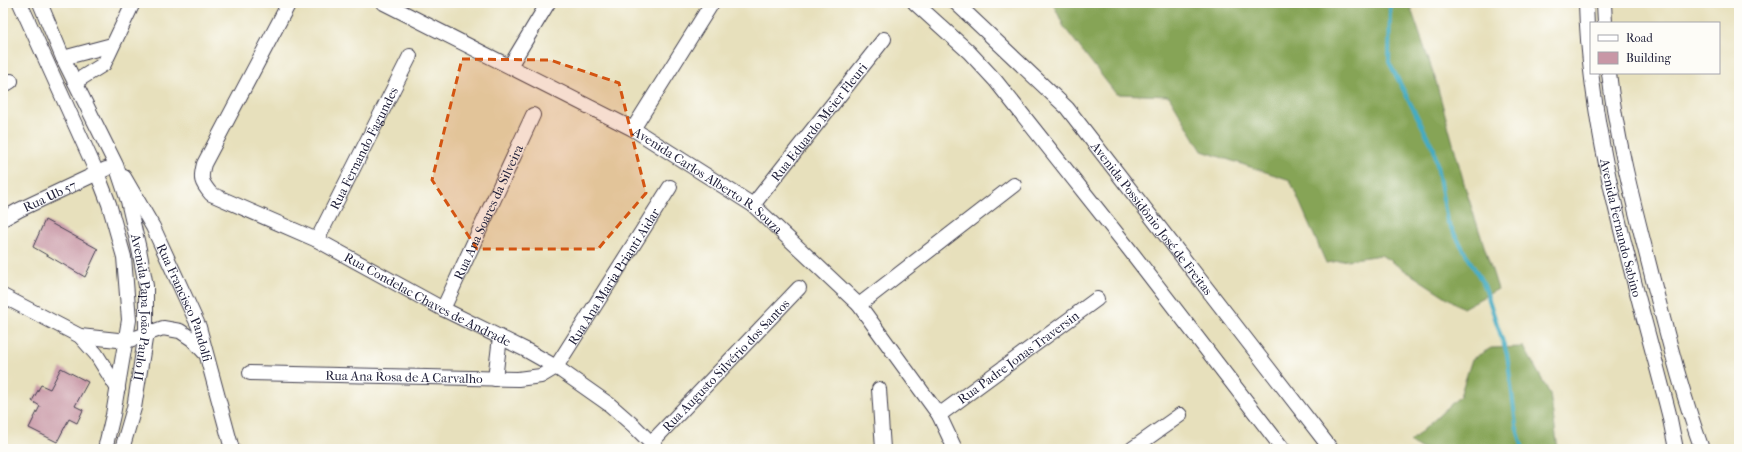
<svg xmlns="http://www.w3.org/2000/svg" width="1742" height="452" viewBox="0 0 1742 452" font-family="'IM FELL French Canon',serif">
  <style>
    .forest { fill: #86a456; stroke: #546348 }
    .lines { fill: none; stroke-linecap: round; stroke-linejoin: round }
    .stream { stroke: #44acc3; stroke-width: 4 }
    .building { fill: #c897a6 }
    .minor-casing { stroke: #403e4e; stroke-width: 16 }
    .minor { stroke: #fff; stroke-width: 14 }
    .marked { fill: #d45411; fill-opacity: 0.2; stroke: #d45411; stroke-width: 3; stroke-dasharray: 8 5; stroke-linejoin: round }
    .labels { text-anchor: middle; stroke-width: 3; stroke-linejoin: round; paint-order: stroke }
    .street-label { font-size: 13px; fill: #22223b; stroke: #fdfcf7 }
  </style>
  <rect width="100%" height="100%" fill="#fdfcf7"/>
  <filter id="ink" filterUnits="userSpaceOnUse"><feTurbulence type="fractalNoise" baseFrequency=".025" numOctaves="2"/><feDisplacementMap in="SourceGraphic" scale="8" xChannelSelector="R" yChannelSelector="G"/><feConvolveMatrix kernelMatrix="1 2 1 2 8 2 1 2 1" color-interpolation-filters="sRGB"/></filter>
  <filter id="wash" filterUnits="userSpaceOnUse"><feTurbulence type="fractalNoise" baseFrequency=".012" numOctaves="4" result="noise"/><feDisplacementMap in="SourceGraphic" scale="16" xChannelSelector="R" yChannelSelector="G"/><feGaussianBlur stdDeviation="0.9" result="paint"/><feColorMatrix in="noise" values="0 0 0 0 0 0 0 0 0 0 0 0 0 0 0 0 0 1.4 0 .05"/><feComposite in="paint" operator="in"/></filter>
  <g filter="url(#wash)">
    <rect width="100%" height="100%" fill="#e7e0bc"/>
    <path class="forest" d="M1053,3H1409L1435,78L1466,190L1498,289L1463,308L1381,255L1326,263L1290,180L1202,151L1169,96L1116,94L1064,27Z
      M1524,347L1550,394L1558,449H1422L1410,442L1460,396L1472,359L1491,348Z"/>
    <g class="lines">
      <path class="stream" d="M1390,3L1389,62L1434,149L1447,221L1484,285L1507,354L1516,425L1523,449"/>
    </g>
    <g id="blocks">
      <path class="building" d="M45,220L98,249L85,277L33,247Z
        M61,368L88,382L75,406L83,410L77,423L69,419L57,442L29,428L40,406L32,401L41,385L50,389Z"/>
    </g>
  </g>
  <g filter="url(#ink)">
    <use href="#blocks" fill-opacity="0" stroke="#403e4e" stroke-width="1"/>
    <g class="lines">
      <defs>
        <g id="minor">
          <path d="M20,3L97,173L109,204L124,257L129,320L113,415L105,449"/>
          <path id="s1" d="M40,3L63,58L116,165L128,201L139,249L146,286V333L134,408L122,449"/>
          <path id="s2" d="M289,3L204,164C200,179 201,182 211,194L317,240L443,309L526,350L556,367L610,405L634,426L657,449"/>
          <path id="s3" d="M384,3L633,129L753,205L859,305L939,415L955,449"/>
          <path d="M915,3L969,52L995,80L1129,249L1283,449"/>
          <path id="s4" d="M956,3L1067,108L1331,449"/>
          <path id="s5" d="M1586,3C1590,144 1635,279 1669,414L1676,449"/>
          <path d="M1604,3L1605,23"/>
          <path d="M63,58L112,45"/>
          <path d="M510,66L548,3"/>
          <path d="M1609,73C1617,144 1636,212 1653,280C1668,337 1682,394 1702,449"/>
          <path d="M75,82L104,64L133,3"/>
          <path d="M3,86L11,81"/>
          <path d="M633,129L712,3"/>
          <path id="s6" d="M124,177L153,227L199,327L232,449"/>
          <path id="s7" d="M753,205L884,39"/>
          <path id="s8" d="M3,219L19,210L106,169"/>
          <path id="s9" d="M317,240L410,56"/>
          <path d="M3,296L80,336L96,354L118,389"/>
          <path d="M859,305L1014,185"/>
          <path id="s10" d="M443,309L533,115"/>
          <path d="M80,336L127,341L163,328L180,331L192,339L205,353"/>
          <path id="s11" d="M250,373L518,379L541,376L556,367L670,187"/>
          <path d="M495,379L500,337"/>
          <path d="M879,389L883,449"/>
          <path id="s12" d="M939,415L1097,299"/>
          <path id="s13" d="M652,449L651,443L799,288"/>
          <path d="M1132,449L1180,415"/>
        </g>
      </defs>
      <use href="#minor" class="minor-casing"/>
      <use href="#minor" class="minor"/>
    </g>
  </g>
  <path class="marked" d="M462,59L550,60L619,83L646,193L598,249H477L432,180Z"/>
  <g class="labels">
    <g class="street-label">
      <text dy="5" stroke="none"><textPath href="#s7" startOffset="106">Rua Eduardo Meier Fleuri</textPath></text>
      <text dy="5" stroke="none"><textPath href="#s9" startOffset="103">Rua Fernando Fagundes</textPath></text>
      <text dy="5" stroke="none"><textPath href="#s3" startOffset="370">Avenida Carlos Alberto R. Souza</textPath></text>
      <text dy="5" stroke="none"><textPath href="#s8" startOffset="52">Rua Ub 57</textPath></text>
      <text dy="5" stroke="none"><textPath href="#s10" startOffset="107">Rua Ana Soares da Silveira</textPath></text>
      <text dy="5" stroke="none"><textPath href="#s4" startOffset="292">Avenida Possidônio José de Freitas</textPath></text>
      <text dy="5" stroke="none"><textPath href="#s5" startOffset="228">Avenida Fernando Sabino</textPath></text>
      <text dy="5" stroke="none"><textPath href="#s11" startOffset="416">Rua Ana Maria Prianti Aidar</textPath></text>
      <text dy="5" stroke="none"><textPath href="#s2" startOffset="456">Rua Condelac Chaves de Andrade</textPath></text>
      <text dy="5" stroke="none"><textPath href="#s6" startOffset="140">Rua Francisco Pandolfi</textPath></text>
      <text dy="5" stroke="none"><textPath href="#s1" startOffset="325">Avenida Papa João Paulo II</textPath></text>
      <text dy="5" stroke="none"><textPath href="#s12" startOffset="98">Rua Padre Jonas Traversin</textPath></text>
      <text dy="5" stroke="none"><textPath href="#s13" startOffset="114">Rua Augusto Silvério dos Santos</textPath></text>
      <text dy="5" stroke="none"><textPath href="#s11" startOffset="154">Rua Ana Rosa de A Carvalho</textPath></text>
    </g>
  </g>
  <rect width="1742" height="452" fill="none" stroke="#fdfcf7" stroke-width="16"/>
  <rect x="1590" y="22" width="130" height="52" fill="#fdfcf7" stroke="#a5a5ac"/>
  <rect x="1598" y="35" width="20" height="6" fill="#ffffff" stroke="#a5a5ac"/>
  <text x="1626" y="42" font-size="12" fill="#22223b">Road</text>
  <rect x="1598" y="52" width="20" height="12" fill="#c897a6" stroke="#a5a5ac"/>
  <text x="1626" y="62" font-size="12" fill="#22223b">Building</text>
</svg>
